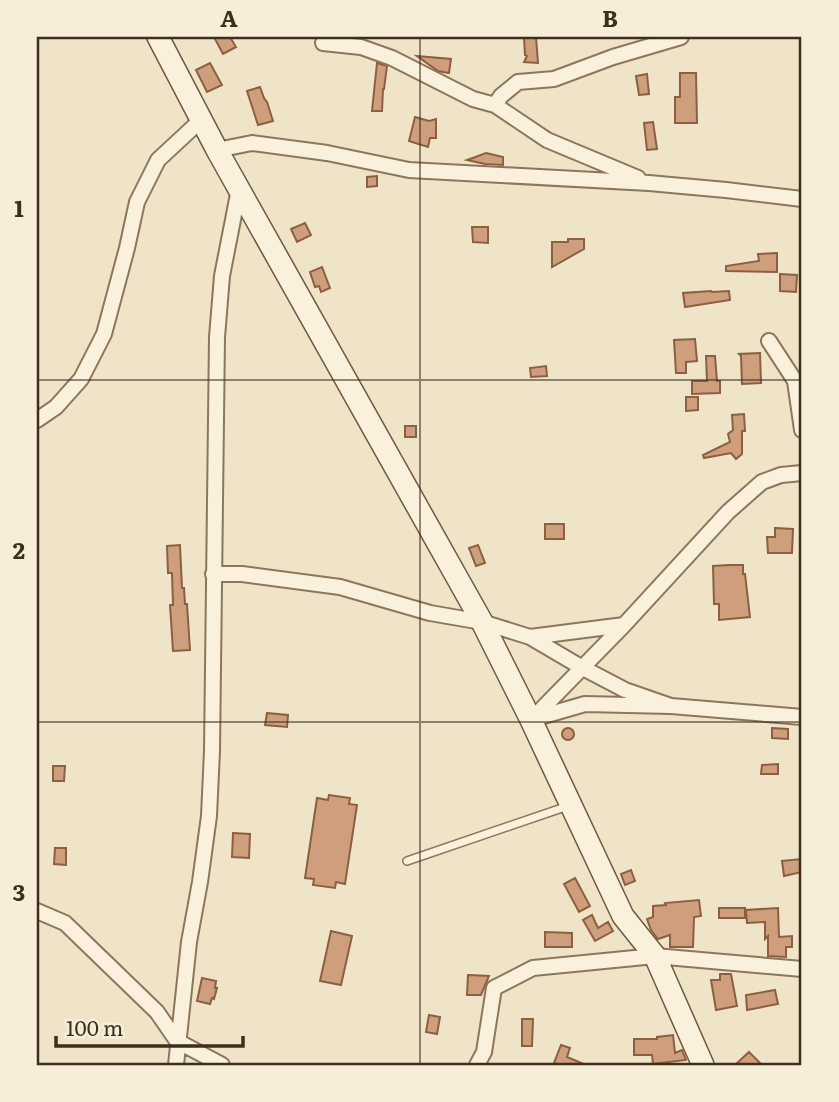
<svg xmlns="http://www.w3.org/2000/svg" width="839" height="1102" viewBox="0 0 839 1102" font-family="Literata,serif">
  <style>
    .building { fill: #cf9f7d; stroke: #8d5f41; stroke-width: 2 }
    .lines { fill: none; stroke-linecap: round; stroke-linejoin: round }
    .service-casing { stroke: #8d765c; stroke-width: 10 }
    .minor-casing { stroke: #8d765c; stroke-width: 18 }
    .secondary-casing { stroke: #6f573f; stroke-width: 24 }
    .service { stroke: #faf1dc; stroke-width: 7 }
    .minor { stroke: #faf1dc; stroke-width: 14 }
    .secondary { stroke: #faf1dc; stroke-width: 21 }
    .grid { fill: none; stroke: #3d2e20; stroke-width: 2; stroke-opacity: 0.55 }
    .neatline { fill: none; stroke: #3d2e20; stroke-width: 2.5 }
    .grid-label { font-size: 23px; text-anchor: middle; font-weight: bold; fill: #3d2e20 }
  </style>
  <rect width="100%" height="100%" fill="#f0e4c8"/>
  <path class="building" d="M214,37H230L236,47L223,54Z
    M524,37H536L538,63L524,62L527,56L525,55Z
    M417,56L451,59L449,73L438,71Z
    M210,63L222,85L207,92L196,70Z
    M377,63L387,66L384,89H383L382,111H372Z
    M680,73H696L697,123H675V97H680Z
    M647,74L649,94L639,95L636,76Z
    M260,87L264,98L267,102L273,121L258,125L247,91Z
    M415,117L429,121L436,119V138H430L428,147L409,141Z
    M653,122L657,149L647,150L644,123Z
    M486,153L503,157V165L485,164L467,160Z
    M377,176V186L367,187V177Z
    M305,223L311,235L297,242L291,229Z
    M472,227H488V243L473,242Z
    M568,239H584V249L552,267V242H568Z
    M777,253V272L726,271V266L759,261L758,254Z
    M322,267L330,288L321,292L319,286L315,287L310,272Z
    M780,274L797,275L796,292L780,291Z
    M711,291L712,292L729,291L730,300L685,307L683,293Z
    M695,339L697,361L686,362V373H676L674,340Z
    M760,353L761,383L742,384L741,356L739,354Z
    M706,356H715L717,381H720V393L692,394V381H707Z
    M546,366L547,376L531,377L530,368Z
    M686,397H698V410L686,411Z
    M744,414L745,431H742V454L736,459L731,453L704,458L703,455L730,442L728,434L733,430L732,415Z
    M405,426H416V437H405Z
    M545,524H564V539H545Z
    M775,528L793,529L792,553H768L767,537H775Z
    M180,545L182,588H184L185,604H187L190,650L173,651L170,605H173L172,573H168L167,546Z
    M478,545L485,563L476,566L469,548Z
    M729,565H743V574H745L750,617L719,620V604H714L713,566Z
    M267,713L288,715L287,727L265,725Z
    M772,728L788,729V739L772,738Z
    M562 734a6 6 0 1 1 12 0a6 6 0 1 1-12 0Z
    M778,764V774H761L762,765Z
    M53,766H65L64,781H53Z
    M329,795L350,798L349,804L357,805L345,884L336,882L335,888L313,885L314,879L305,878L317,798L328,800Z
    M233,833L250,834L249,858L232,857Z
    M55,848H66V865L54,864Z
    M802,859V872L784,876L782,861Z
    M631,870L635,881L625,885L621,874Z
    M575,878L590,906L579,912L564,884Z
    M699,900L701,916L694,917L693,947H670V935L658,939L651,930L647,919L653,917V906L666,905L665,903Z
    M719,908H745V918H719Z
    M778,908L779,937L792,936V947H786V957L768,956V936L765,939V922L747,923L746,910Z
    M592,915L598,928L608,922L613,931L595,941L583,920Z
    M331,931L352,936L341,985L320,981Z
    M545,932L572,933V947H545Z
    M720,974H731L737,1006L716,1010L711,980H720Z
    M468,975L489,976L481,995H467Z
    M202,978L216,981L215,988H217L214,999L212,998L210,1004L197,1001Z
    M775,990L778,1004L747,1010L746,995Z
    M429,1015L440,1017L437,1034L426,1032Z
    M522,1019H533L532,1046H522Z
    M673,1035L675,1053L682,1050L686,1060L653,1064L652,1055H634V1039H657V1037Z
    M561,1045L570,1048L567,1057L586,1065H559L554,1063Z
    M749,1052L762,1065H735Z"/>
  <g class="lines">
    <defs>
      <path id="service" d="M407,861L568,806"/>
      <path id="minor" d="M323,43L361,47L392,58L473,99L495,105L547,140L638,178
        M495,105L501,96L518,82L554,79L613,57L681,37
        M217,150L252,143L327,153L409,170L649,183L726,190L802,199
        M769,341L795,381L802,430
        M37,420L56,407L81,379L104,334L127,248L137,202L158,160L201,120
        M213,574H242L340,587L430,613L482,622L530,637L581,667L625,690L671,706
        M530,637L624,625
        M533,719L585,704L671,706L802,717
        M531,720L624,625L728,512L762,482L781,475L802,473
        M37,911L65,923L157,1012L177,1041L222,1065
        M176,1065L189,942L200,882L209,816L212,751L217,337L222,276L239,189
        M477,1065L484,1052L494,988L533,968L655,956L802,969"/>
      <path id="secondary" d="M158,37L217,150L482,622L531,720L623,916L655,956L703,1065"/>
    </defs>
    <use href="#service" class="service-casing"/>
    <use href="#minor" class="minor-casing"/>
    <use href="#secondary" class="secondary-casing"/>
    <use href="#service" class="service"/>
    <use href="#minor" class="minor"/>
    <use href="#secondary" class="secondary"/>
  </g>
  <path class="grid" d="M420,37V1065M37,380H802M37,722H802"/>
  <rect width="839" height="1102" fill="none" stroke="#f7eed8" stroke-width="77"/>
  <path d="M56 1036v10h187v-10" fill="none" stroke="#3d2e20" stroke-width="3.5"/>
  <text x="66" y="1036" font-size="21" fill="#3d2e20" stroke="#f7eed8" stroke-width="5" paint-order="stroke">100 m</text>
  <rect x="38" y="38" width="762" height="1026" class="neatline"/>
  <g class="grid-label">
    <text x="229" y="27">A</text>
    <text x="610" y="27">B</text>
    <text x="19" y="217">1</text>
    <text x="19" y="559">2</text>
    <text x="19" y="901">3</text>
  </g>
</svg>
